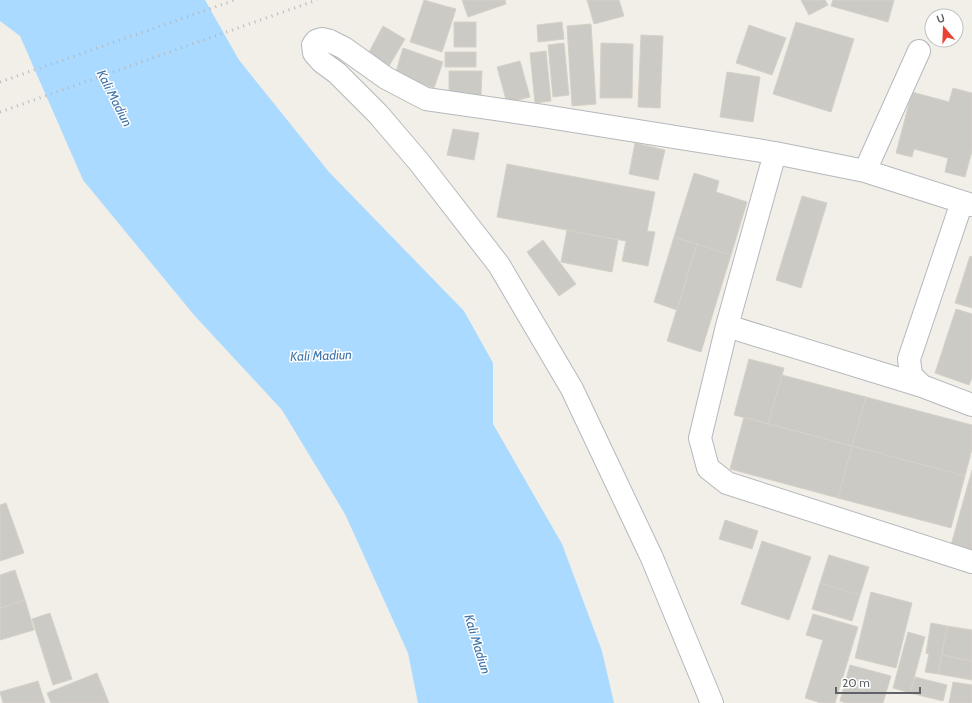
<svg xmlns="http://www.w3.org/2000/svg" width="972" height="703" viewBox="0 0 972 703" font-family="Cabin,sans-serif">
  <style>
    .water { fill: #aadaff }
    .building { fill: #cccac5; stroke: #d6d1c6 }
    .lines { fill: none; stroke-linecap: round; stroke-linejoin: round }
    .minor-casing { stroke: #b5b8bc; stroke-width: 24 }
    .minor { stroke: #fff; stroke-width: 22 }
    .rail { stroke: #b6b7b8; stroke-width: 3; stroke-dasharray: 1 5; stroke-linecap: butt }
    .labels { text-anchor: middle; stroke-width: 3; stroke-linejoin: round; paint-order: stroke }
    .water-label { font-size: 13px; font-style: italic; fill: #4174aa; stroke: #fff }
  </style>
  <rect width="100%" height="100%" fill="#f1efe8"/>
  <path class="water" d="M0,0H205L239,60L329,172L464,311L493,363V424L562,544L602,651L614,703H418L408,653L345,514L282,410L194,315L83,180L20,36L0,21Z"/>
  <path class="building" d="M424,0L456,9L442,52L410,42Z
    M462,0H505L506,4L468,17Z
    M587,0H619L624,16L594,24Z
    M801,0H825L828,5L809,15Z
    M833,0H894L888,22L831,6Z
    M454,22H476V47H454Z
    M562,22L564,39L538,42L537,25Z
    M796,22L854,39L831,112L773,94Z
    M591,24L596,104L572,106L567,26Z
    M749,25L786,38L772,75L736,63Z
    M383,26L405,39L389,66L368,54Z
    M641,35L663,36L660,108L638,107Z
    M564,43L569,95L553,97L548,45Z
    M601,43L633,44L632,98H600Z
    M403,48L443,62L434,88L395,75Z
    M546,51L551,101L535,103L530,53Z
    M445,52H476V67H445Z
    M520,61L530,97L507,103L497,67Z
    M449,71H482L481,97H449Z
    M727,72L760,77L753,122L720,117Z
    M953,88L972,93V151L965,177L945,172L948,158L914,149L912,157L896,153L912,92L949,102Z
    M453,129L479,133L474,160L447,155Z
    M635,143L665,150L658,180L629,174Z
    M507,164L655,192L647,231L655,232L648,266L622,261L626,241L497,217Z
    M694,173L719,181L716,192L747,202L731,255L674,237Z
    M802,196L827,203L801,288L776,280Z
    M567,230L618,240L612,272L561,262Z
    M674,237L697,244L677,310L654,302Z
    M543,240L576,284L559,296L527,252Z
    M697,244L731,255L701,352L667,341Z
    M970,256L972,257V308L955,303Z
    M956,309L972,314V377L969,385L935,373Z
    M749,359L784,368L768,424L734,415Z
    M782,375L866,397L852,446L768,424Z
    M866,397L972,425V449L965,476L852,446Z
    M744,417L852,446L838,498L730,469Z
    M852,446L965,476L951,528L838,498Z
    M972,470V551L951,545Z
    M6,503L24,553L0,561V505Z
    M725,520L758,531L752,549L719,539Z
    M762,541L811,557L789,620L741,604Z
    M829,555L869,567L860,595L820,583Z
    M15,570L25,600L0,608V575Z
    M820,583L860,595L852,621L812,609Z
    M871,592L912,603L896,668L855,658Z
    M25,600L34,630L0,640V608Z
    M50,613L72,679L53,685L32,619Z
    M813,614L858,627L835,703H821L805,698L823,640L806,635Z
    M931,623L947,626L938,674L925,672L929,654L926,653Z
    M947,626L972,630V661L942,655Z
    M908,632L925,637L910,693L893,688Z
    M942,655L972,661V680L938,674Z
    M850,665L891,676L883,703H846L840,701Z
    M97,673L109,703H51L47,693Z
    M915,677L947,685L943,701L910,693Z
    M38,681L45,703H3L0,692Z
    M953,682L972,685V703H949Z"/>
  <g class="lines">
    <defs>
      <path id="minor" d="M775,153L727,326L700,438L708,468L727,483L972,562
        M865,171L919,51
        M962,202L909,359L911,375L922,386L972,405
        M727,326L922,386
        M712,703L652,558L572,389L499,265L419,162L378,114L337,73L322,62L314,53L313,45L316,41L322,39L330,41L344,48L386,78L426,99L543,116L775,153L865,171L972,205"/>
    </defs>
    <use href="#minor" class="minor-casing"/>
    <use href="#minor" class="minor"/>
    <path class="rail" d="M0,82L235,0
      M0,112L317,0"/>
  </g>
  <g class="labels">
    <g class="water-label">
      <text transform="translate(115 98) rotate(63)" y="5">Kali Madiun</text>
      <text transform="translate(321 355) rotate(-2)" y="5">Kali Madiun</text>
      <text transform="translate(478 644) rotate(73)" y="5">Kali Madiun</text>
    </g>
  </g>
  <g transform="translate(944 28) rotate(341)"><circle r="19" fill="#ffffff" stroke="#bfc1c3"/>
  <path d="M0-3L7 15L0 10L-7 15Z" fill="#ea4335"/>
  <text y="-6" font-size="11" font-weight="bold" text-anchor="middle" fill="#5f6368">U</text>
  </g>
  <path d="M836 687v6h84v-6" fill="none" stroke="#5f6368" stroke-width="2"/>
  <text x="842" y="687" font-size="12" fill="#5f6368" stroke="#ffffff" stroke-width="3" paint-order="stroke">20 m</text>
</svg>
